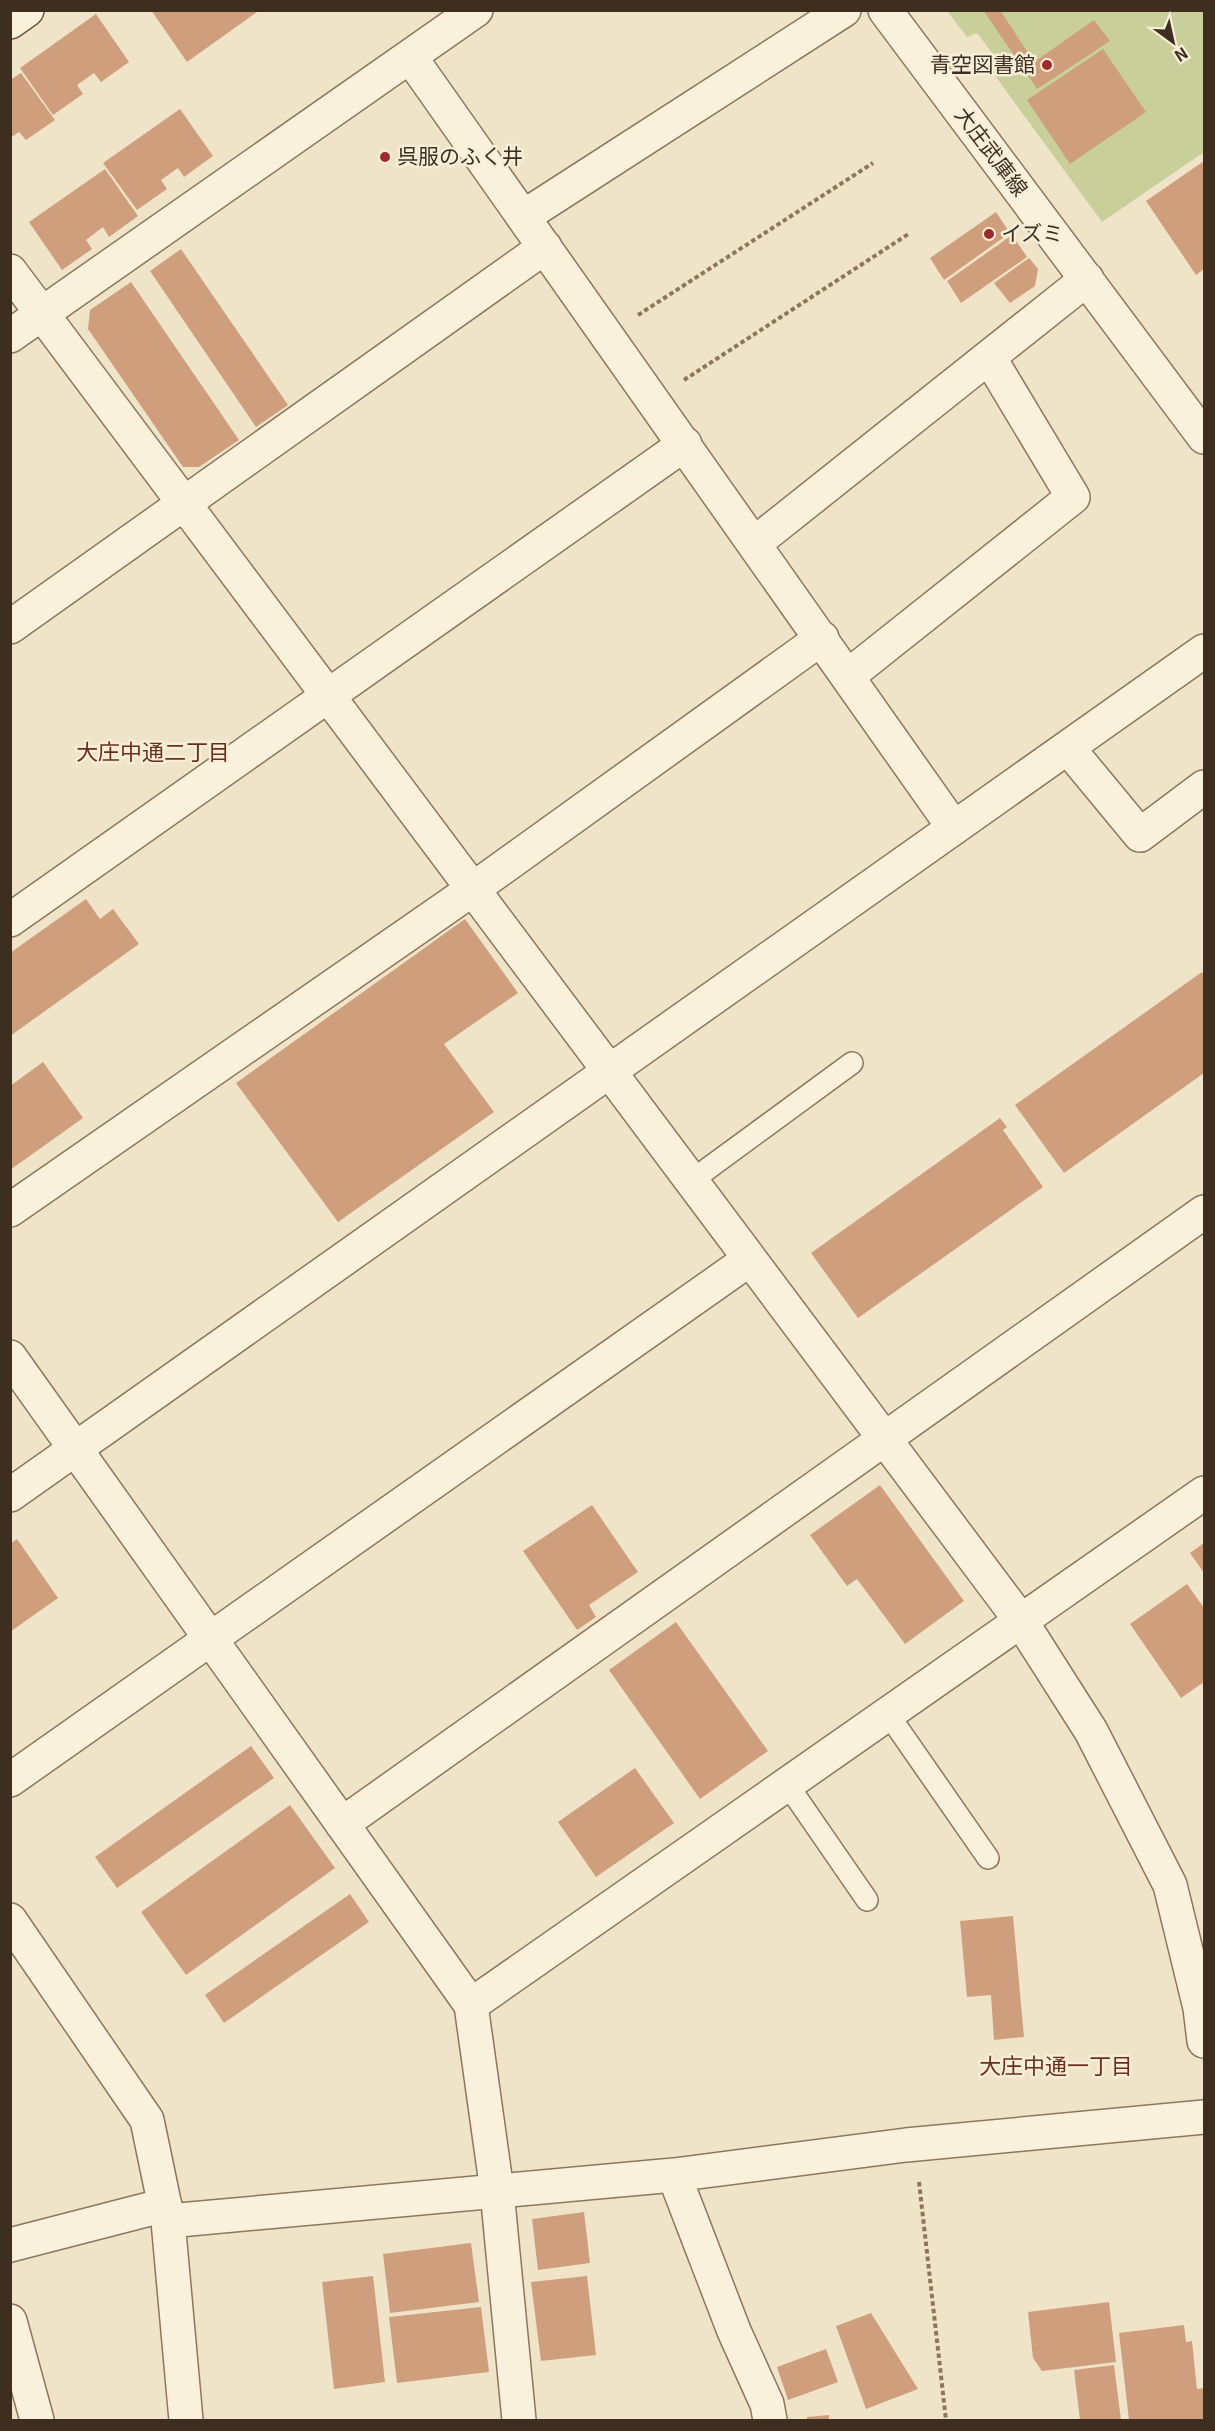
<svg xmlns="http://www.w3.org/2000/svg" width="1215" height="2431" viewBox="0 0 1215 2431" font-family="Georgia,'Noto Sans JP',serif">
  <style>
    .green { fill: #c9cf9b }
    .building { fill: #cf9f7d }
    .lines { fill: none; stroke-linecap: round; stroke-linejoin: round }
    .lane-casing { stroke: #8d765c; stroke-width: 24 }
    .street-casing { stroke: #8d765c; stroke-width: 36 }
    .secondary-casing { stroke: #6f573f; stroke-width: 36 }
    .path { stroke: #8d765c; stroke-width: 4; stroke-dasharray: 4.5 3; stroke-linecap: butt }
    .lane { stroke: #faf1dc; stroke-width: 21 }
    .street { stroke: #faf1dc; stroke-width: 33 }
    .secondary { stroke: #faf1dc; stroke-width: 33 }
    .poi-dot { fill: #9e2a2b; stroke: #f7eed8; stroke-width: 2 }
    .labels { text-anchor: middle; stroke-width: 5; stroke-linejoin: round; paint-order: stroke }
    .poi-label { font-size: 21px; fill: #3d2e20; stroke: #f7eed8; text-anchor: start }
    .street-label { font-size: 21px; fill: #3d2e20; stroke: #f7eed8 }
    .neighbourhood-label { font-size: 22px; fill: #6b2e1e; stroke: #f7eed8 }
  </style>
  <rect width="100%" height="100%" fill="#f0e4c8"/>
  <path class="green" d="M947,11H1204V152L1102,222L985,62L993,54L977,33L967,37Z"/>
  <path class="building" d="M151,10H260L187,62Z
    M983,10H1000L1034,62L1094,20L1110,41L1037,89Z
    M96,14L129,62L101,82L94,73L77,85L83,94L53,115L20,68Z
    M1103,49L1146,112L1070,164L1027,100Z
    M21,73L55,120L26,140L19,132L10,138V80Z
    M180,109L213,156L184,177L178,168L161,180L167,189L137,210L103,163Z
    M1204,161V269L1196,275L1146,201Z
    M105,169L138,216L109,237L103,227L86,240L92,249L62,270L29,222Z
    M996,212L1010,233L944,280L930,258Z
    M1012,235L1027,257L961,303L947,281Z
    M181,249L288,405L256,427L150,271Z
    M1029,258L1038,269L1035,286L1010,303L994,283Z
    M131,282L239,440L199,467H183L88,329L90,310Z
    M86,899L100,919L113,909L139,944L10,1036V953Z
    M465,919L518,993L444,1044L494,1112L338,1222L236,1083Z
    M1202,972L1204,976V1073L1064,1173L1015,1105Z
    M43,1062L83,1118L10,1170V1086Z
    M1000,1118L1007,1127L1003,1130L1043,1187L858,1318L811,1253Z
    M880,1485L964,1601L905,1644L857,1579L847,1586L810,1535Z
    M592,1505L638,1572L589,1605L596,1617L577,1630L523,1551Z
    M17,1539L58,1598L10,1632V1544Z
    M1204,1543V1573L1190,1553Z
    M1187,1584L1204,1608V1682L1181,1698L1130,1624Z
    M676,1622L768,1751L700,1799L609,1670Z
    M251,1746L274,1778L117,1888L95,1857Z
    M635,1768L674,1823L596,1877L558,1822Z
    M290,1805L335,1868L186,1975L141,1912Z
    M350,1894L369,1922L224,2023L205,1995Z
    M1013,1916L1024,2037L994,2040L991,1995L967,1997L960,1921Z
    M584,2212L590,2263L538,2270L532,2219Z
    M471,2243L479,2302L390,2313L383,2254Z
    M373,2276L385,2382L334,2389L322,2282Z
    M587,2276L596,2355L541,2361L531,2282Z
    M1109,2302L1116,2362L1042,2371L1033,2358L1028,2312Z
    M481,2307L489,2372L397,2383L389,2317Z
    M871,2313L918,2389L866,2409L836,2326Z
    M1184,2325L1186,2342L1192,2341L1197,2389L1204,2388V2420H1129L1119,2333Z
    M826,2349L838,2382L788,2400L777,2367Z
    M1114,2365L1121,2420H1080L1074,2370Z
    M829,2415V2420H807V2417Z"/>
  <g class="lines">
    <defs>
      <path id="lane" d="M691,1181L852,1063
        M888,1714L988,1858
        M787,1784L867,1900"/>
      <path id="street" d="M885,10L1204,437
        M411,58L954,828
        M523,217L844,10
        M10,271L1021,1621L1091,1731L1170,1885L1200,2008L1204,2041
        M10,336L476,10
        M755,543L1087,279
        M10,627L545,247
        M848,676L1073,497L989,357
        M1068,748L1140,835L1204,787
        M10,920L685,444
        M10,1210L473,889L822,638
        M10,1357L471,2005L497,2191L519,2420
        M10,1495L1204,651
        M10,1780L750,1259
        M342,1824L1204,1212
        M10,1920L147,2120L168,2221L186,2420
        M471,2005L1204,1493
        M674,2175L734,2331L767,2404L770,2420
        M168,2221L674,2175L906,2145L1204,2117
        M10,2245L165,2205
        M10,2321L37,2420"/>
      <path id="secondary" d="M10,22L27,10"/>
    </defs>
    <use href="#lane" class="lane-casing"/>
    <use href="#street" class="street-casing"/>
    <use href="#secondary" class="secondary-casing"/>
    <path class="path" d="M638,315L873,163
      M684,380L910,233
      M919,2182L946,2420"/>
    <use href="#lane" class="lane"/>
    <use href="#street" class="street"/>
    <use href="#secondary" class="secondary"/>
  </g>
  <g class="poi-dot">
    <circle cx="1047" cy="65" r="6"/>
    <circle cx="385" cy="157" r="6"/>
    <circle cx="989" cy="234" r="6"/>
  </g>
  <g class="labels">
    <g class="poi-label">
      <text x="1035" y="72" text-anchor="end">青空図書館</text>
      <text x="397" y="164">呉服のふく井</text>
      <text x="1001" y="241">イズミ</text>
    </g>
    <g class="street-label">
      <text transform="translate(991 152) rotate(53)" y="7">大庄武庫線</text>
    </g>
    <g class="neighbourhood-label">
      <text x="153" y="760">大庄中通二丁目</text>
      <text x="1056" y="2074">大庄中通一丁目</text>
    </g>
  </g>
  <rect width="1215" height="2431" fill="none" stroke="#3d2e20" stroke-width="24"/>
  <g transform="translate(1173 42) rotate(147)" stroke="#f7eed8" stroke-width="4.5" paint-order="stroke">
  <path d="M0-4.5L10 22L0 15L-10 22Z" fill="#3d2e20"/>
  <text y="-9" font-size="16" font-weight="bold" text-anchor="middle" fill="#3d2e20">N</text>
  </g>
</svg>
